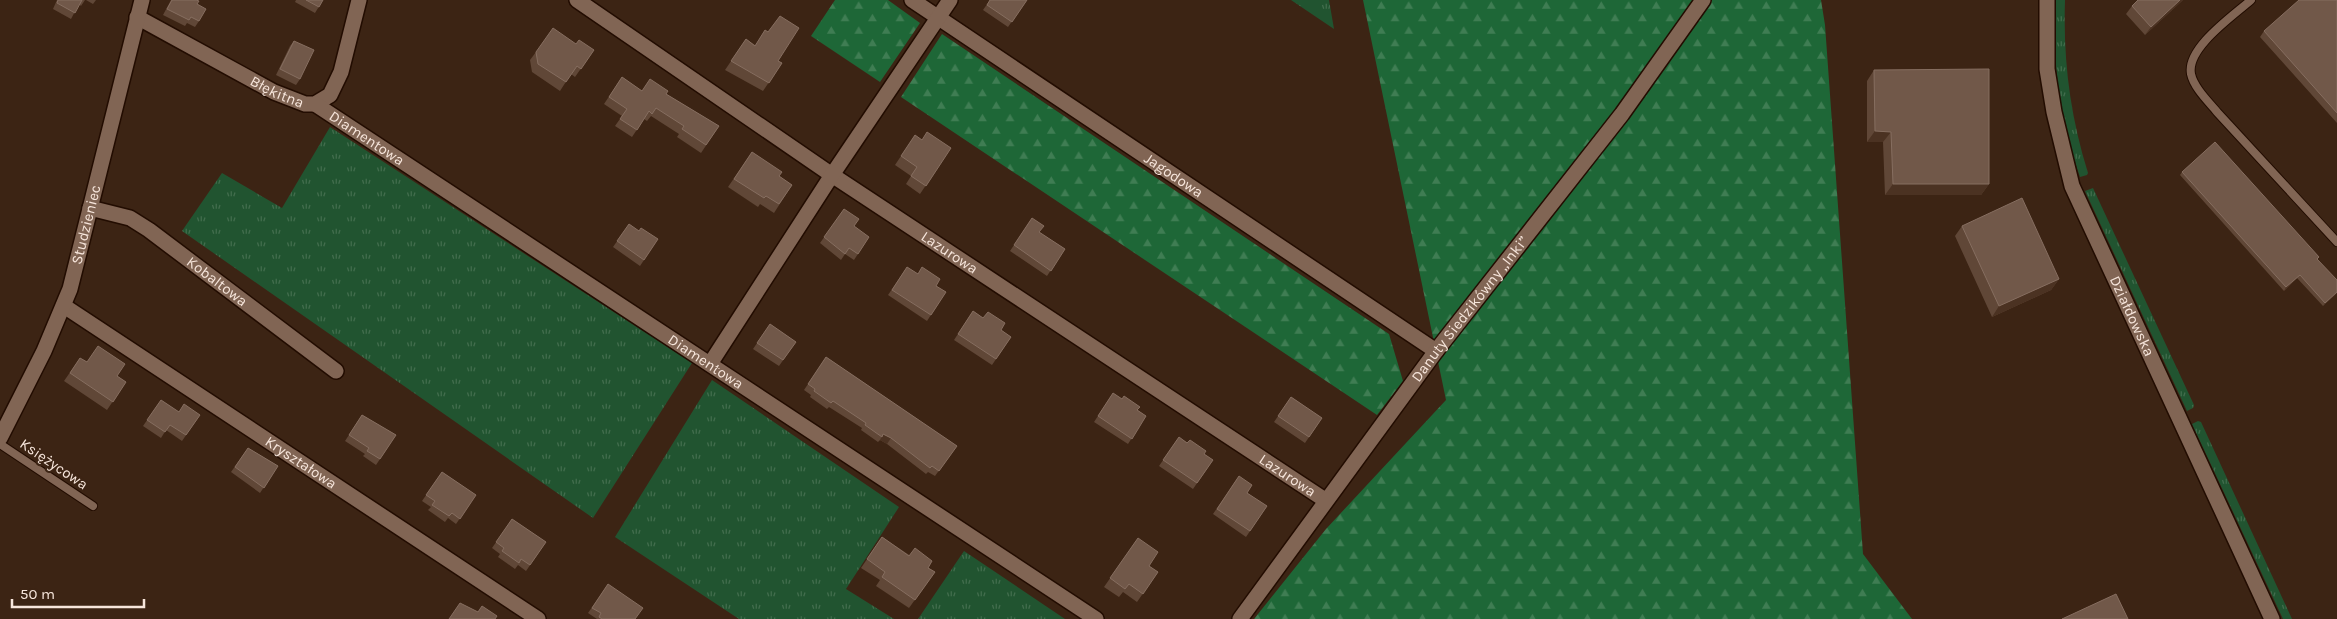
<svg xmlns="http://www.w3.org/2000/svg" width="2337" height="619" viewBox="0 0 2337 619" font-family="Karla,sans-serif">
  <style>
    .grass { fill: url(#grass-tufts) }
    .forest { fill: url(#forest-firs) }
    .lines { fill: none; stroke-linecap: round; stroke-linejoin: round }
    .service-casing { stroke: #220c01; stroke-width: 10 }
    .minor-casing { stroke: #220c01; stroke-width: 18 }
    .tertiary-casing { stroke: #220c01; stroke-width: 18 }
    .service { stroke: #816554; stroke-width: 8 }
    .minor { stroke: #816554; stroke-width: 15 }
    .tertiary { stroke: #816554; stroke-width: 15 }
    .wall { fill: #604737 }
    .shaded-wall { fill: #4b3222 }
    .building { fill: #715849; stroke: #866e60 }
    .labels { text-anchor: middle; stroke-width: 4.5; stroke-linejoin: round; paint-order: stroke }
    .street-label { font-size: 15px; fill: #f7e6dc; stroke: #3c2414 }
  </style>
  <defs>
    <pattern id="grass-tufts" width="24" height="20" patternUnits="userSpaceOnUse" patternTransform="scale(1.25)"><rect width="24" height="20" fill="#215430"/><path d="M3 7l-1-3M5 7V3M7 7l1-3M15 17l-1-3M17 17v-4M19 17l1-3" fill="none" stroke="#426d4d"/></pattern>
    <pattern id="forest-firs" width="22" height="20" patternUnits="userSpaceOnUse" patternTransform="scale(1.25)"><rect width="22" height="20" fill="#1e6737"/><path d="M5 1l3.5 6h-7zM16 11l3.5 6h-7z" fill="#3f7d53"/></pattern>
  </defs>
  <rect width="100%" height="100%" fill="#3c2414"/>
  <path class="grass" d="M1291,0H1329L1334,29Z
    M2056,0H2065C2063,60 2070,115 2088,173L2087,175L2080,177C2060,121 2051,59 2056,0Z
    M330,127L692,363L593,518L182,231L222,173L282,208Z
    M2093,188L2194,405L2193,408L2187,411L2085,191Z
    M712,380L899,507L846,589L894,619H739L615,537Z
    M2198,421L2201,422L2292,619H2283L2192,424Z
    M964,551L1065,619H918Z"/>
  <path class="forest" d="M835,0H888L920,23L880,82L811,36Z
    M1363,0H1821L1825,25L1863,554L1912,619H1254L1326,529L1446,400Z
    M942,34L1389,334L1403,381L1377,415L901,97Z"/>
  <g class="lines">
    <defs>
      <path id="service" d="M2251,0C2233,16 2186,48 2191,74C2194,88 2209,102 2217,112L2337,242
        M0,444L93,506"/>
      <g id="minor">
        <path id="s1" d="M577,0L832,175L1325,500"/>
        <path id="s2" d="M912,0L1436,351"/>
        <path id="s3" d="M137,17L274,92L305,104H315L330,95L341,72L359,0"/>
        <path id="s4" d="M315,104L1096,619"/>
        <path id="s5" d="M90,208L130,218L149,230L336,371"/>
        <path id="s6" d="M64,306L538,619"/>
        <path d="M710,364L832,175L950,0"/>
        <path id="s7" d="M1240,619L1436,351L1622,114L1703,0"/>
      </g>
      <g id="tertiary">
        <path id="s8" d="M2047,0V69L2054,112L2072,186L2272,619"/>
        <path id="s9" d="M0,438L44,351L70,289L142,0"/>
      </g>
    </defs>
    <use href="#service" class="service-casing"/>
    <use href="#minor" class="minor-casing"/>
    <use href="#tertiary" class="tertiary-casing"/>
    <use href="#service" class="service"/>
    <use href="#minor" class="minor"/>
    <use href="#tertiary" class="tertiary"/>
  </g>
  <path class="wall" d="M57,0H85L81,6L79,4L71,19L53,9Z
    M86,0H96L93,4Z
    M171,0H196L199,21L195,27L187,23L185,26L163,15Z
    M296,0H323L315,13L295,2Z
    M990,0H1027L1008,27L983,10Z
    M2183,0L2145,35L2126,14L2132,6Z
    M2337,0V123L2260,37L2264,31Z
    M746,39L782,63L763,91L725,70Z
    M294,41L300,79L296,85L276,75L290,46Z
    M576,44L594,50L575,77L571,74L560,91L532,72L530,60L536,52Z
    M1874,70L1989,184L1981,195H1885L1883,142H1867V81Z
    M622,77L642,91L666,94L719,126L701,153L677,137L679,134L651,116L647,121L644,119L632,137L615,126L622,116L604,104Z
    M915,135L921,140L951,148L920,194L906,184L911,176L895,165Z
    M752,152L779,176L792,185L774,213L760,204L758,207L728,187Z
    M2182,172L2337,280V293L2323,306L2297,278L2284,291L2180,175Z
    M844,209L854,226L869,237L854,260L845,254L841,260L820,243Z
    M1032,218L1039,232L1065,249L1047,276L1010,251Z
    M629,224L639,231L658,239L640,266L613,247Z
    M1962,226L2059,279L2051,290L1992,317L1955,236Z
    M907,267L946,292L927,321L888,295Z
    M973,311L1011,337L992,365L954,340Z
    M770,324L796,342L779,366L753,349Z
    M826,357L957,446L935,476L928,472L926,474L887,444L880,440L878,442L861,430L862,428L829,407L827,409L810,397L811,395L804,390Z
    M80,358L87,362L117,376L126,382L107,410L64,381Z
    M1113,393L1146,416L1128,444L1094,422Z
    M1291,397L1322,418L1305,443L1274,422Z
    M161,400L179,412L200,415L182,441L166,430L161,438L143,426Z
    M362,415L396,435L376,465L363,456L365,454L345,441Z
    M1179,437L1213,460L1193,489L1159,466Z
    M248,448L278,466L260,493L231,472Z
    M442,472L476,495L456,524L448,518L445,522L428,510L431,507L422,501Z
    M1239,476L1247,493L1267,506L1246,537L1213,514Z
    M512,519L546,542L526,571L518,565L515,569L498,557L500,554L492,548Z
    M882,537L935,572L909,608L876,586L880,580L861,568Z
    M1138,538L1149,566L1158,572L1137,602L1123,592L1119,597L1104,587Z
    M608,584L635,619H597L588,613Z"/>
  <path class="shaded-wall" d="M2180,0H2183L2145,35L2151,27Z
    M1875,131L1891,132L1883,142H1867Z
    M1893,184H1989L1981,195H1885Z
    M2300,275L2284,291L2286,287Z
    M2059,279L2051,290L1992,317L1999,306Z
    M2337,292V293L2323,306L2325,303Z
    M883,434L891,438L887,444L880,440Z"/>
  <path class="building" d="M58,0H82L75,13L57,3Z
    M172,0H196L199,1L197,4L206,9L199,21L191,17L189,20L167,9Z
    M306,0H323L319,7Z
    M990,0H1027L1012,22L987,5Z
    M2138,0H2180L2151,27L2132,6Z
    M2299,0H2337V113L2264,31Z
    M780,16L799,28L778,61L782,63L769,83L731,61L746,39L755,46L765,30L768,32Z
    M553,28L576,44L579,40L594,50L581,69L577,66L566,82L538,64L536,52Z
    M294,41L314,50L300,79L280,69Z
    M1989,69V184H1893L1891,132L1875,131L1874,70Z
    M622,77L642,91L650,79L668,91L666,94L719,126L706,145L682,129L684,126L656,108L652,114L649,111L637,130L620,119L627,109L609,97Z
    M927,132L951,148L926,186L911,176L917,167L901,156L915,135L922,140Z
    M2215,142L2319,257L2317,259L2337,280V292L2325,303L2300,275L2286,287L2182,172Z
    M752,152L782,172L779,176L792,185L779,204L766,196L764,198L734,179Z
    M2022,198L2059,279L1999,306L1962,226Z
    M844,209L859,219L854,226L869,237L858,254L849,248L845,254L824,237Z
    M1032,218L1044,226L1039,232L1065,249L1051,271L1014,245Z
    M629,224L639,231L641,228L658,239L644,260L617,241Z
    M907,267L918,274L922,267L940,279L936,286L946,292L931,315L892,290Z
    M973,311L983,318L988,312L1005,323L1001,330L1011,337L996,359L958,334Z
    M770,324L796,342L783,360L757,343Z
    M98,346L125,364L117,376L126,382L113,402L70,373L80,358L87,362Z
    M826,357L957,446L939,471L932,466L930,468L891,438L883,434L882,437L865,425L866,423L833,401L831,403L814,391L815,389L808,384Z
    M1113,393L1122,399L1124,396L1140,407L1137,410L1146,416L1132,439L1098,416Z
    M1291,397L1322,418L1309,437L1278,416Z
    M161,400L179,412L184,404L200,415L186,435L170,425L165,432L147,420Z
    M362,415L396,435L380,459L367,451L369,448L349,435Z
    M1179,437L1187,443L1190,440L1206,451L1204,454L1213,460L1197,483L1163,460Z
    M248,448L278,466L264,488L235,467Z
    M442,472L476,495L460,519L452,513L449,516L432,505L435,501L426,495Z
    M1239,476L1252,485L1247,493L1267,506L1250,531L1217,509Z
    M512,519L546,542L530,565L521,559L519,563L502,551L504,548L496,542Z
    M882,537L909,556L915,548L932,561L928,568L935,572L915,600L882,577L885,572L867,559Z
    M1138,538L1158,552L1149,566L1158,572L1143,594L1129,584L1125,589L1110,578Z
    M608,584L643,608L635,619H602L599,617L601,613L592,608Z
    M2116,594L2128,619H2062Z
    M460,603L478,612L482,606L497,616L495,619H449Z"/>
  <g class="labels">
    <g class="street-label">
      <text dy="5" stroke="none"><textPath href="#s3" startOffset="159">Błękitna</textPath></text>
      <text dy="5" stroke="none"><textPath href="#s4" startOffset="62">Diamentowa</textPath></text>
      <text dy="5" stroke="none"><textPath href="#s2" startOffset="315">Jagodowa</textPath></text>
      <text dy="5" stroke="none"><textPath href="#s9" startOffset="231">Studzieniec</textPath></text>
      <text dy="5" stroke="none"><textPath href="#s1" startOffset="450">Lazurowa</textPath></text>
      <text dy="5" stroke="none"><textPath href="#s5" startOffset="149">Kobaltowa</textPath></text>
      <text dy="5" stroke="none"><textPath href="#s7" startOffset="386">Danuty Siedzikówny „Inki”</textPath></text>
      <text dy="5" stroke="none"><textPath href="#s8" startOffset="332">Działdowska</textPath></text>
      <text dy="5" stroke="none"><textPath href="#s4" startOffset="468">Diamentowa</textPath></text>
      <text dy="5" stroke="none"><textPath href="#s6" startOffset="284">Kryształowa</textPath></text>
      <text transform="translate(54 464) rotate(34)" y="5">Księżycowa</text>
      <text dy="5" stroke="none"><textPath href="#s1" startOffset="855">Lazurowa</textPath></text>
    </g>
  </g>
  <path d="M12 599v8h132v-8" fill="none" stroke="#f7e6dc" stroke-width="2.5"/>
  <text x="20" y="599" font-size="15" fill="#f7e6dc" stroke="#3c2414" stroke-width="4" paint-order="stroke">50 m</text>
</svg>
